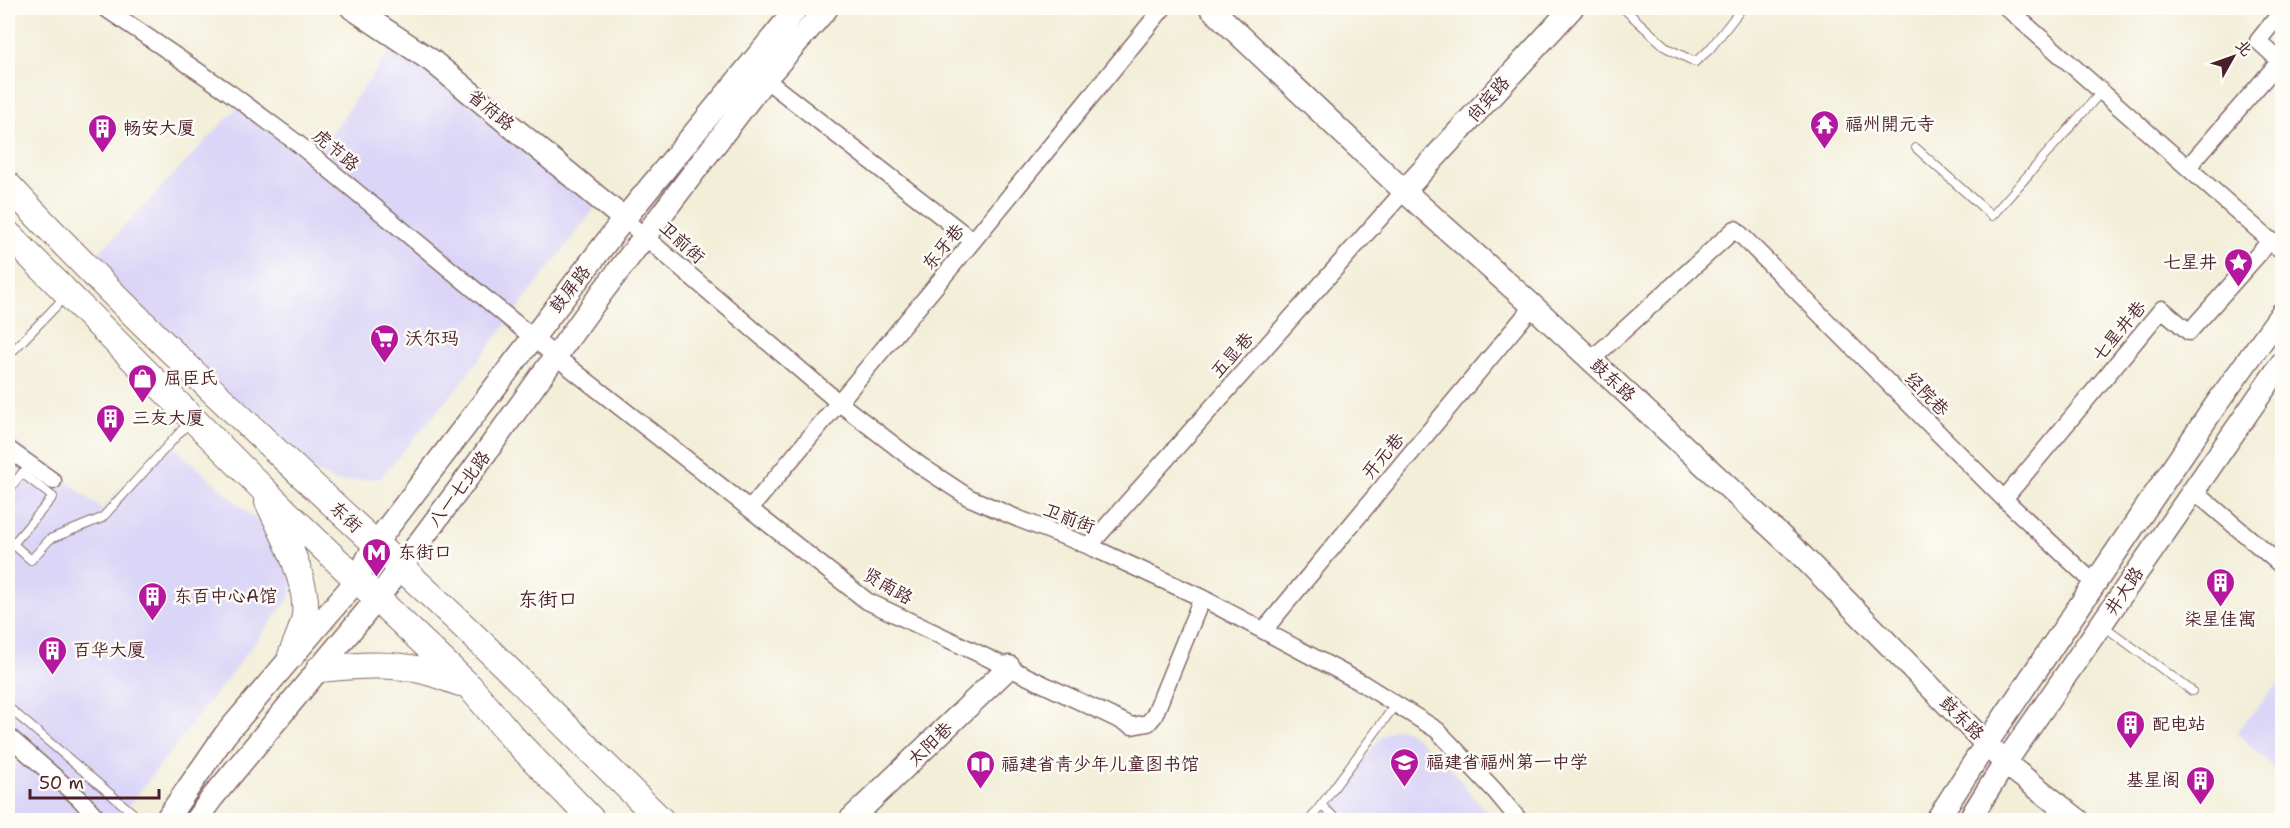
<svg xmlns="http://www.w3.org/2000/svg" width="2290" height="828" viewBox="0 0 2290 828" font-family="'Shantell Sans','LXGW WenKai TC',sans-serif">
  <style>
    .built { fill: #dbd6f7 }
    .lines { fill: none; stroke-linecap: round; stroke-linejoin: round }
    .lane-casing { stroke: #856768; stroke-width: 10 }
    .street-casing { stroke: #856768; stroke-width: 19 }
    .secondary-casing { stroke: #856768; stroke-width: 25 }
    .primary-casing { stroke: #856768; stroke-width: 28 }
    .lane { stroke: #fff; stroke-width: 8 }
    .street { stroke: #fff; stroke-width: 16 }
    .secondary { stroke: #fff; stroke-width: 22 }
    .primary { stroke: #fff; stroke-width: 26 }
    .labels { text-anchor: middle; stroke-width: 5; stroke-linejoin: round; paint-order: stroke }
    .street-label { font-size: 18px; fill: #4a1f2b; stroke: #fdfcf7 }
    .poi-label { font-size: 18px; fill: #4a1f2b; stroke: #fdfcf7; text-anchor: start }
    .neighbourhood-label { font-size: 20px; fill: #4a1f2b; stroke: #fdfcf7 }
  </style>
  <rect width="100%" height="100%" fill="#fdfcf7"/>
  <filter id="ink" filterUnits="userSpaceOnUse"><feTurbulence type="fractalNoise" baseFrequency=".0167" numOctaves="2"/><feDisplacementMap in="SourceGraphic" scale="12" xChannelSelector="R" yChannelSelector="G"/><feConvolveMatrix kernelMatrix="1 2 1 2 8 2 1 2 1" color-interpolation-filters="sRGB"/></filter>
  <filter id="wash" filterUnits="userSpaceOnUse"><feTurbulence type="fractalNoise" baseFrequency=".008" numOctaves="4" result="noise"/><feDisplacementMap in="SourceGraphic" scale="24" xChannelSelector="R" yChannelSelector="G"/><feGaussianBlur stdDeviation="1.35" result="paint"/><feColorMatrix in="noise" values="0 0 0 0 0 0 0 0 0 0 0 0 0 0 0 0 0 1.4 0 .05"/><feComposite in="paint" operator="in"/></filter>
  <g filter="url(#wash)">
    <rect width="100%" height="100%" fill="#f2eed8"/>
    <path class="built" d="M395,43L596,207L454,392L380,478L337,482L294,460L93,259L238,107L251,112L310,164Z
      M166,440L263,526L282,548L292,576L291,596L118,820H8V775L30,747L8,729V451L16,441L102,509Z
      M2282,680V776L2236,732Z
      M1394,729L1408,731L1447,764L1493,820H1320L1382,736Z"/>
  </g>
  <g filter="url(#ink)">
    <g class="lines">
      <defs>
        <path id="lane" d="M1623,8L1667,48L1695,62L1709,50L1742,8
          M1916,148L1992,216L2102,91
          M8,356L65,297
          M8,491L22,473L53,497L13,544L8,540
          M8,551L13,544L31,560L50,539L102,518L191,420
          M2101,624L2192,691
          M8,707L141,820
          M1321,805L1337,820
          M1310,820L1396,704"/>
        <path id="street" d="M105,8L230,93L297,143L555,356L867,601L1132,726L1148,723L1154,716L1202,598
          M2007,8L2282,251
          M765,79L973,241
          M2188,167L2280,61L2258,41L2282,11
          M624,219L838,402L921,466L968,497L1019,519L1089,546L1202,598L1362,683L1437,730L1495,791L1519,820
          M1591,360L1735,229L2004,499L2095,584
          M8,449L53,481
          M2193,490L2282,566
          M2004,499L2162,309L2189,332L2271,240
          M750,509L973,241L1163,8
          M1089,546L1404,191
          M1264,630L1533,306
          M8,736L79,798L99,820"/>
        <path id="secondary" d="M352,8L432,61L624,219
          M1211,8L1404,191L1533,306L1801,555L2005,763L2078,820
          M1404,191L1572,8
          M166,820L225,735L357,580L375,544L624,219L797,8
          M196,820L212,798L377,599L468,477L603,291L765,79L827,8
          M850,820L1009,667
          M1937,820L1986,744L2215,406L2282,313
          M1969,820L2005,763L2282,363"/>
        <path id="primary" d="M8,185C143,330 290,464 435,599C512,671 586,747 661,820
          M8,234L287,513L470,687L513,738L592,820
          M268,502C283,532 312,588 304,621C301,633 295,645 291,656
          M319,669C352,666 391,662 424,671C436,674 448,679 460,683"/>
      </defs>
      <use href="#lane" class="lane-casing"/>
      <use href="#street" class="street-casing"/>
      <use href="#secondary" class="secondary-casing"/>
      <use href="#primary" class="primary-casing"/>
      <use href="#lane" class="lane"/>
      <use href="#street" class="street"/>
      <use href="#secondary" class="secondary"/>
      <use href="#primary" class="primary"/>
    </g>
  </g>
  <defs>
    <symbol id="temple-pin" viewBox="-11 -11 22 30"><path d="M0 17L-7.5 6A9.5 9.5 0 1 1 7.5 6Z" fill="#b5179e" stroke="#fdfcf7"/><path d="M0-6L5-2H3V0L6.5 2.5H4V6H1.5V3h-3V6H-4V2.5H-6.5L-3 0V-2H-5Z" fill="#fff"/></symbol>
    <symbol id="building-pin" viewBox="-11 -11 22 30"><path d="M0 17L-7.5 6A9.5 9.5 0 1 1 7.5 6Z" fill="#b5179e" stroke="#fdfcf7"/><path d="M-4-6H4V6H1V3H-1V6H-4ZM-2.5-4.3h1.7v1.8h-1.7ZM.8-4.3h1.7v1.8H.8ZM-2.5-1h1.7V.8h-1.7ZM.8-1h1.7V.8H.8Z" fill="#fff"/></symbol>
    <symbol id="sight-pin" viewBox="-11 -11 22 30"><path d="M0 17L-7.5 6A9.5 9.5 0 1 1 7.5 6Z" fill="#b5179e" stroke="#fdfcf7"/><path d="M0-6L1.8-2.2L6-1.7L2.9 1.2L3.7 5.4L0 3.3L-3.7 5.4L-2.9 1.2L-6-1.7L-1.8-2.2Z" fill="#fff"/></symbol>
    <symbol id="supermarket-pin" viewBox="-11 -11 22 30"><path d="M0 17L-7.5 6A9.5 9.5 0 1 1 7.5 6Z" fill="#b5179e" stroke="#fdfcf7"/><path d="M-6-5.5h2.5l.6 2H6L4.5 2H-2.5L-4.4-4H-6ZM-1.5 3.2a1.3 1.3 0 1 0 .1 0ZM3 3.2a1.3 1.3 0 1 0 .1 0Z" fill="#fff"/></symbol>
    <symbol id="shop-pin" viewBox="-11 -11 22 30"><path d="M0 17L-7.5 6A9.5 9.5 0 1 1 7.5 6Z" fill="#b5179e" stroke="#fdfcf7"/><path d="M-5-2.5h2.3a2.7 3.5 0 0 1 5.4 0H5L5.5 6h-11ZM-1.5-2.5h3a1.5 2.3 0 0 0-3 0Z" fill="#fff"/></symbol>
    <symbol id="metro-pin" viewBox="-11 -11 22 30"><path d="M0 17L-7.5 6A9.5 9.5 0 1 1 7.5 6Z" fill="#b5179e" stroke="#fdfcf7"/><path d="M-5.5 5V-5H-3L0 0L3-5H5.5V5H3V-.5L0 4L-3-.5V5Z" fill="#fff"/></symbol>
    <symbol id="school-pin" viewBox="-11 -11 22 30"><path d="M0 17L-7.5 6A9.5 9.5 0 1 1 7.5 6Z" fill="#b5179e" stroke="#fdfcf7"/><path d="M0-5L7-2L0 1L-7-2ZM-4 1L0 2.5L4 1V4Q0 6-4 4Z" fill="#fff"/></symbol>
    <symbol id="library-pin" viewBox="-11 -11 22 30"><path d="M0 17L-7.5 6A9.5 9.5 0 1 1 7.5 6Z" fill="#b5179e" stroke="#fdfcf7"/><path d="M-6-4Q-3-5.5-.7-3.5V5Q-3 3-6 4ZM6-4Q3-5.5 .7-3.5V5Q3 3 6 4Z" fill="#fff"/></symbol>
  </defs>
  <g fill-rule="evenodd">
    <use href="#temple-pin" x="1808" y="108" width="33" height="45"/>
    <use href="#building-pin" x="86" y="112" width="33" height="45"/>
    <use href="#sight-pin" x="2222" y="246" width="33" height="45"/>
    <use href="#supermarket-pin" x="368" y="322" width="33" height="45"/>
    <use href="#shop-pin" x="126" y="362" width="33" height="45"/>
    <use href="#building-pin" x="94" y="402" width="33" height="45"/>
    <use href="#metro-pin" x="360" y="536" width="33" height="45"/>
    <use href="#building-pin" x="2204" y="566" width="33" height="45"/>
    <use href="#building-pin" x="136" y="580" width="33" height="45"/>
    <use href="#building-pin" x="36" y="634" width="33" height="45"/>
    <use href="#building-pin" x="2114" y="708" width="33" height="45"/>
    <use href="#school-pin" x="1388" y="746" width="33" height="45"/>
    <use href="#library-pin" x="964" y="748" width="33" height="45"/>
    <use href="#building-pin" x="2184" y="764" width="33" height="45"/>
  </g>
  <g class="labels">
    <g class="street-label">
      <text transform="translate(1488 99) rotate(-48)" y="6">尚宾路</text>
      <text transform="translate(491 110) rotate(39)" y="6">省府路</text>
      <text transform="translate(336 150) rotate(40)" y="6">虎节路</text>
      <text transform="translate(682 242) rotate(42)" y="6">卫前街</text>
      <text transform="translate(943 247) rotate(-50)" y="6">东牙巷</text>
      <text transform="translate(570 289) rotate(-52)" y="6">鼓屏路</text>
      <text transform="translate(2119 331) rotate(-50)" y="6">七星井巷</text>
      <text transform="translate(1232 355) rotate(-48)" y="6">五显巷</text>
      <text transform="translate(1613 380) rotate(43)" y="6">鼓东路</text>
      <text transform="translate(1927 394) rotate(45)" y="6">经院巷</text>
      <text transform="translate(1383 456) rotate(-50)" y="6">开元巷</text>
      <text transform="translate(459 489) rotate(-53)" y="6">八一七北路</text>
      <text transform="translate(346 517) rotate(43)" y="6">东街</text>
      <text transform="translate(1069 518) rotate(21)" y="6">卫前街</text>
      <text transform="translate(888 586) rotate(30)" y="6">贤南路</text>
      <text transform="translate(2124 591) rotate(-56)" y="6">井大路</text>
      <text transform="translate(1962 718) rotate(45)" y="6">鼓东路</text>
      <text transform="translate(930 744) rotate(-44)" y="6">太阳巷</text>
    </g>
    <g class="poi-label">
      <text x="1845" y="130">福州開元寺</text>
      <text x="123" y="134">畅安大厦</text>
      <text x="2217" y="268" text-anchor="end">七星井</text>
      <text x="405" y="344">沃尔玛</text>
      <text x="164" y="384">屈臣氏</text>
      <text x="132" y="424">三友大厦</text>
      <text x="398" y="558">东街口</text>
      <text x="174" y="602">东百中心A馆</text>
      <text x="2220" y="625" text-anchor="middle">柒星佳寓</text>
      <text x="73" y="656">百华大厦</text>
      <text x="2152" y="730">配电站</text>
      <text x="1426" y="768">福建省福州第一中学</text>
      <text x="1001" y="770">福建省青少年儿童图书馆</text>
      <text x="2180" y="786" text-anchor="end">基星阁</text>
    </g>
    <g class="neighbourhood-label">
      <text x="548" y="606">东街口</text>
    </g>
  </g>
  <rect width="2290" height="828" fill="none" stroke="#fdfcf7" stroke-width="30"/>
  <g transform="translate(2233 57) rotate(50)" stroke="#fdfcf7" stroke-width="4.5" paint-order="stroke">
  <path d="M0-4.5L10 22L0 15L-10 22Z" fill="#4a1f2b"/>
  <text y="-9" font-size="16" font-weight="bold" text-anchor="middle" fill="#4a1f2b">北</text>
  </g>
  <path d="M30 789v9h129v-9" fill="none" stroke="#4a1f2b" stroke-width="3"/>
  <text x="39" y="789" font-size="18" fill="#4a1f2b" stroke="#fdfcf7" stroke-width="4.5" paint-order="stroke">50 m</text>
</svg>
